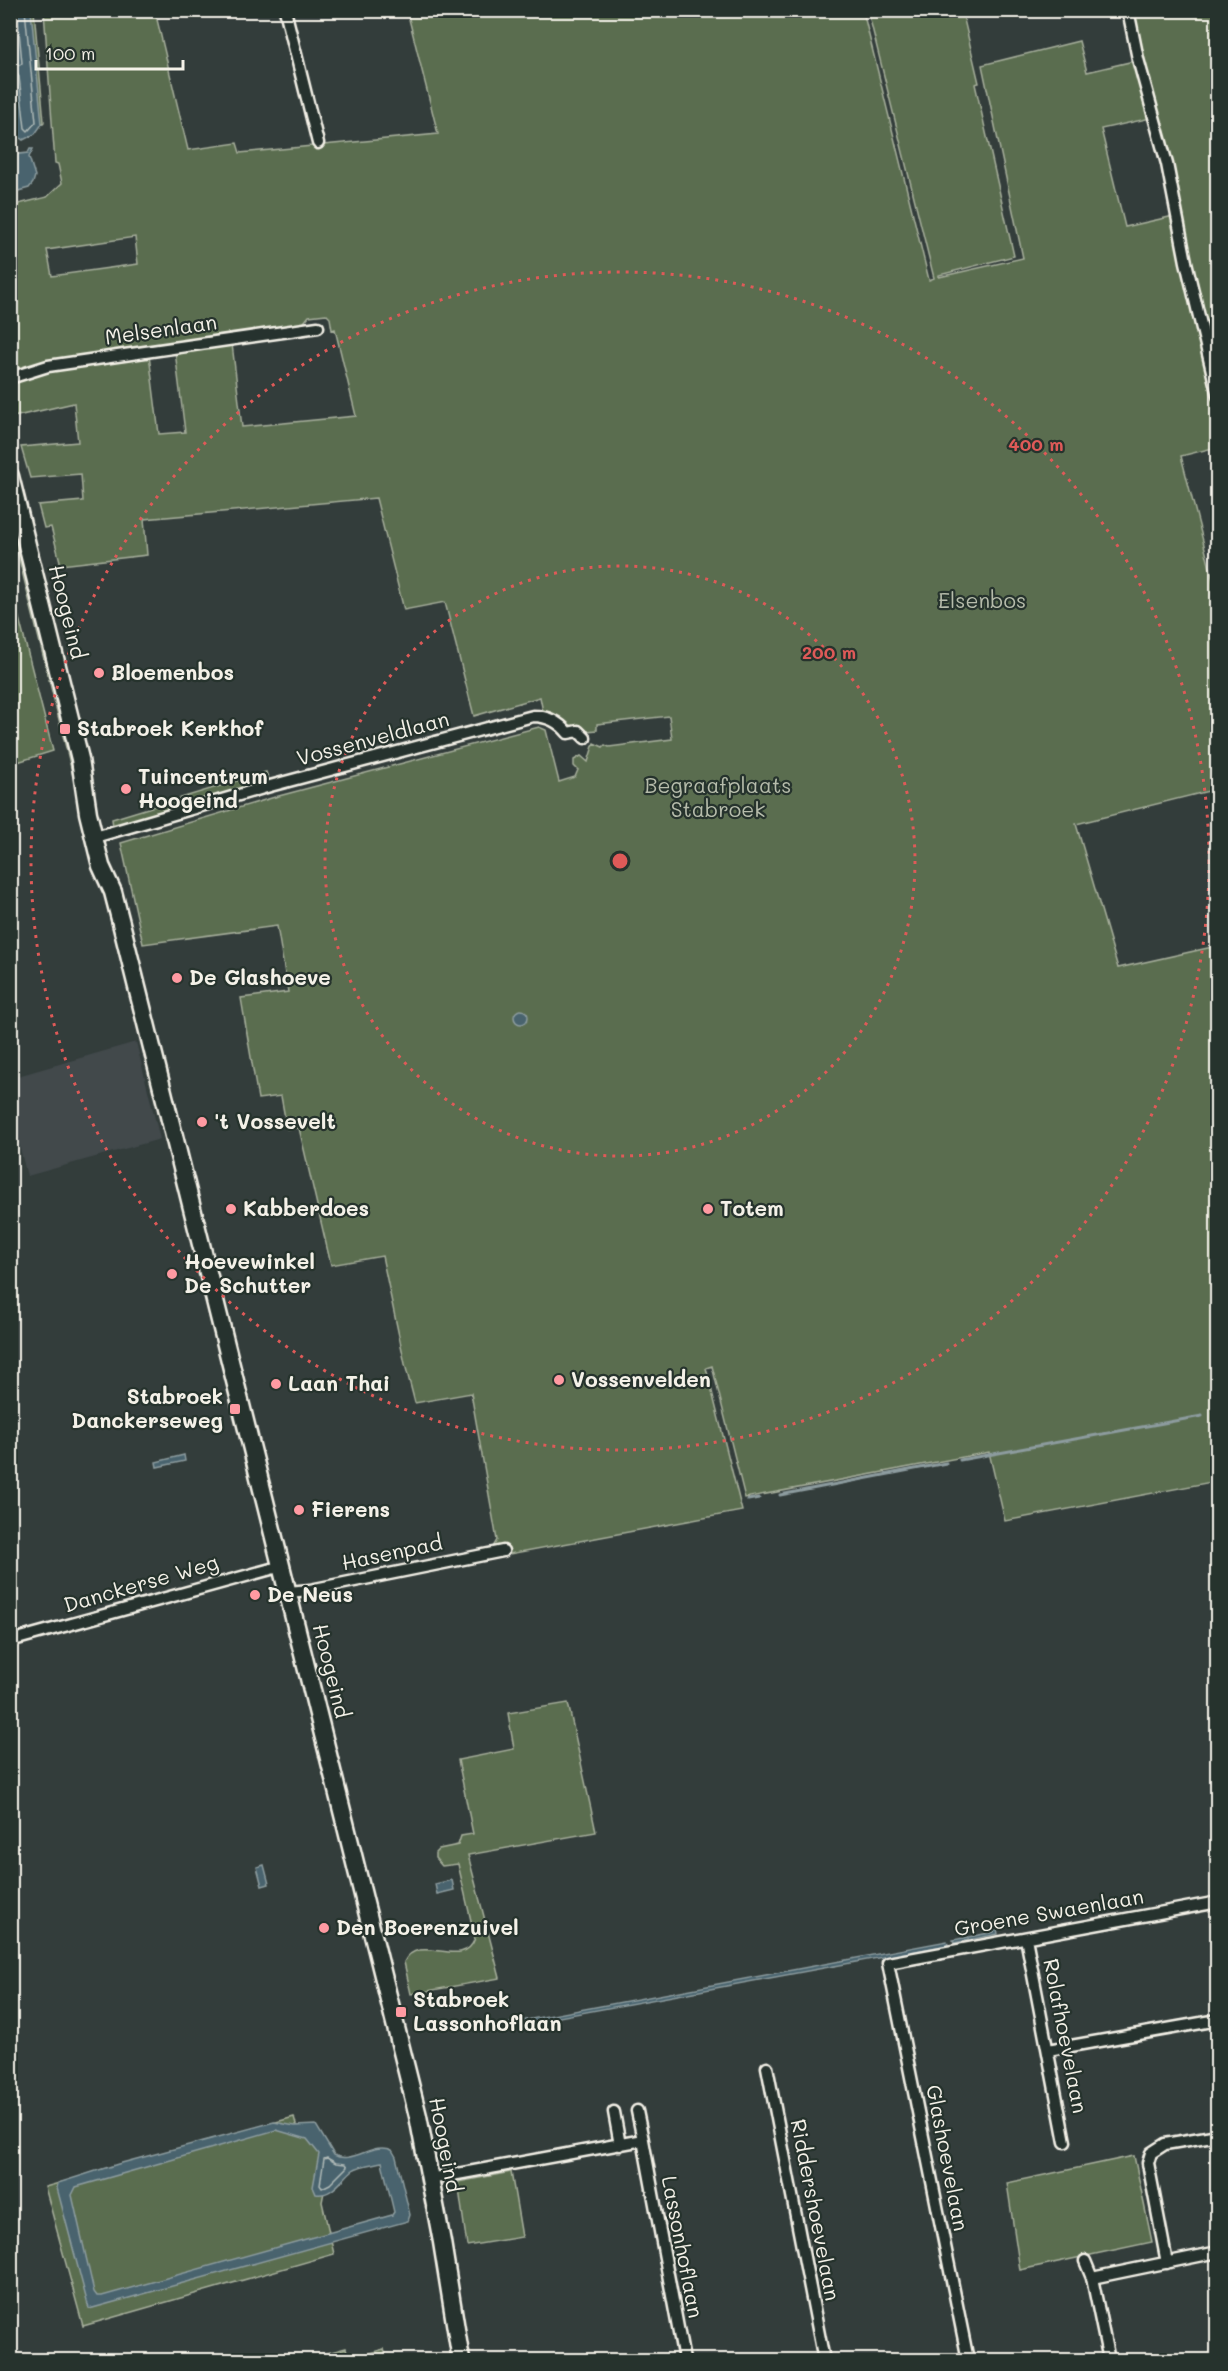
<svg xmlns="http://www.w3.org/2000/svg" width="1228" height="2371" viewBox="0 0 1228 2371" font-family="Mali,sans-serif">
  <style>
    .built { fill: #42494c }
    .green { fill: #5a6d50; stroke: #a7af9c; stroke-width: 1.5; fill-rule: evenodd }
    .water { fill: #48646e; stroke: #8d9c9f; stroke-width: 1.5; fill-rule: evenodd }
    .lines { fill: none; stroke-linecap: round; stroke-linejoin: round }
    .shore { stroke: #afb9b7; stroke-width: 1.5 }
    .stream { stroke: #8d9c9f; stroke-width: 3 }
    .street-casing { stroke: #f4f1e8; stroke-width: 15 }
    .secondary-casing { stroke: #f4f1e8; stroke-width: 21 }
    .street { stroke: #26332d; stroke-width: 10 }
    .secondary { stroke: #26332d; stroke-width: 16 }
    .ring { fill: none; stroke: #de5a58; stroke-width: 3; stroke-dasharray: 3 6 }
    .poi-dot { fill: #ff9aa2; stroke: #26332d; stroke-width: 2 }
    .labels { text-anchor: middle; stroke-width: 4.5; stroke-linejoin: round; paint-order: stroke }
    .street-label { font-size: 21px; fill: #f4f1e8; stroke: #26332d }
    .park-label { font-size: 21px; fill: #b6bcab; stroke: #26332d }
    .poi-label { font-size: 21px; font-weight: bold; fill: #f4f1e8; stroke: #26332d; text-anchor: start }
    .centre { fill: #de5a58; stroke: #26332d; stroke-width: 3 }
    .ring-label { font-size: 18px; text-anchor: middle; font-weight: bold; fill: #de5a58; stroke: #26332d; stroke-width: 4.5; stroke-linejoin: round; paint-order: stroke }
  </style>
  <rect width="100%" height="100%" fill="#333d3b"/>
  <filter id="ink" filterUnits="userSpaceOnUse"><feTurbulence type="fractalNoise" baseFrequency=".0167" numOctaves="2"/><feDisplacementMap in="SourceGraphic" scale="12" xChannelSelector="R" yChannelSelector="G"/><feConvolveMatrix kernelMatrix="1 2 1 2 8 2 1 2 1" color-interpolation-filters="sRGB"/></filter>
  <g filter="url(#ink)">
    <path class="built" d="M136,1042L160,1139L27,1176L11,1113V1078Z"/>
    <path class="green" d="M28,11H34L44,122L42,124L39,122Z
      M44,11H155L188,150L237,143L240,153L438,134L407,11H863L929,280L934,278L868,11H962L979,83L975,84L1014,256L939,275V277L1023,258L982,65L1079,41L1087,72L1134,61L1151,118L1101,129L1125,227L1174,216L1182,262L1217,412V447L1181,456L1217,595V789L1076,824L1118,968L1217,946V1481L1005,1521L989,1452L745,1498L712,1366L706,1368L742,1511L493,1557L492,1549L497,1540L471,1393L415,1403L405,1364L382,1256L331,1265L299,1128L287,1129L281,1096L258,1099L241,998L288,992L277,926L143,944L121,843L275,797L539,727L546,730L559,782L575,777L578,770L574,766V760L581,756L588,762L594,743L603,747L605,745L609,747L672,739L669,716L597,724V730L587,731L577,728L543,712L540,697L474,716L445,602L404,610L376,498L144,519L147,555L61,565L51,527L44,528L38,505L83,501L81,474L30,478L21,447L78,442L74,403L13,417L11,408V381L42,370L149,355L159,434L185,432L175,351L232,344L242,427L356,416L335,329L332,330L330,318L326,314L309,316L301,326L11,373L10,206L47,197L62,183L58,164L55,163ZM135,237L138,264L52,276L47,250Z
      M1131,11H1217V372L1142,58Z
      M10,23L22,133L19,137L17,134L11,73Z
      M10,504L80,784L82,812L11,527Z
      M11,587L53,751L11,764H10Z
      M266,772L269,780L113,826L112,819Z
      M568,1703L596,1832L468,1855L500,1978L411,1994L404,1962C419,1931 464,1972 475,1938L458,1864L442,1866L435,1858V1853L439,1849L458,1845L461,1836L473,1834L458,1760L514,1749L508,1713Z
      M294,2117L296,2124L317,2143L326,2182L322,2202L334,2254L83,2326L45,2187Z
      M1134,2156L1152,2242L1020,2270L1007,2183Z
      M511,2172L522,2237L467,2246L458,2182Z
      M346,2348L349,2359L384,2349L387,2360H302Z"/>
    <path class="water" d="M10,11H31L42,124L35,134L23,140L19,137L11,49Z
      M30,149H33L29,157L35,176L33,183L29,188L11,193V155L28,153Z
      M514 1017a7 7 0 1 1 14 0a7 7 0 1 1-14 0Z
      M184,1455L185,1461L157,1467L156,1462Z
      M264,1865L269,1884L262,1886L257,1867Z
      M452,1880L454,1890L437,1894L435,1884Z
      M995,1929H997L998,1934L954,1943L953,1940L994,1932Z
      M947,1941L948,1945L511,2026L510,2023Z
      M274,2122L295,2126L316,2125L334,2155C352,2165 374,2141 392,2150L396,2157L410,2215L408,2221L89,2309L57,2188L58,2183L118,2164ZM276,2130L307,2139L319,2154L313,2187L316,2194C332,2197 342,2179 353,2170C360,2165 373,2164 382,2162L394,2212L392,2215L102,2296H97L94,2292L72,2195L76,2187Z"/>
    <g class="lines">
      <path class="shore" d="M10,64L20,65L22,63L17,10
        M10,71L16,72L19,77L25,128L28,131L36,122L25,10
        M327,2158L336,2163L345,2164L347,2167L330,2184L322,2188L320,2185L324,2159Z"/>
      <path class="stream" d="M1214,1414L1218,1413
        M960,1460L1202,1416
        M780,1495L946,1463
        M748,1500L759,1498"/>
      <defs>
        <path id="street" d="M285,10L318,143
          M1128,10L1138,59L1167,164L1186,262L1218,396
          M10,378L48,366L318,327
          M95,837L270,786L533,716C548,716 559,722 568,733L578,731L585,738
          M288,1592L310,1590L503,1551
          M10,1641L282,1566
          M1026,1938L1065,2142
          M1048,2050L1218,2020
          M767,2067L824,2360
          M614,2112L620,2145
          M643,2140L684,2360
          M430,2179L643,2140L637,2111
          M1085,2261L1092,2278L1109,2360
          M1167,2263L1148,2163L1151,2153L1165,2144L1218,2135
          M1092,2278L1218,2252
          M968,2360L888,1963L1218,1902"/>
        <path id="secondary" d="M10,476L80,759L88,813L101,866L113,892L120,919L418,2116L442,2242L461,2360"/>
      </defs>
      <use href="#street" class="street-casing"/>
      <use href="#secondary" class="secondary-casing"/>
      <use href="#street" class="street"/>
      <use href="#secondary" class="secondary"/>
    </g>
  </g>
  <g class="ring">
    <circle cx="620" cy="861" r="295"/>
    <circle cx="620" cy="861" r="589"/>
  </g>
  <g class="poi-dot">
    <circle cx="99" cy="673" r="6"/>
    <rect x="59" y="723" width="12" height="12" rx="3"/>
    <circle cx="126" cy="789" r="6"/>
    <circle cx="177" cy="978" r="6"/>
    <circle cx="202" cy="1122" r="6"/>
    <circle cx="231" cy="1209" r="6"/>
    <circle cx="708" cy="1209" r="6"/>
    <circle cx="172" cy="1274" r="6"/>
    <circle cx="559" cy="1380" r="6"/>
    <circle cx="276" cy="1384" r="6"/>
    <rect x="229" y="1403" width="12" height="12" rx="3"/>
    <circle cx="299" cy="1510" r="6"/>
    <circle cx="255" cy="1595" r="6"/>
    <circle cx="324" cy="1928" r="6"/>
    <rect x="395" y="2006" width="12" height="12" rx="3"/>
  </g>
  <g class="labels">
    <g class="street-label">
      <text transform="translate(161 330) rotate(-8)" y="7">Melsenlaan</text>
      <text transform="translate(67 612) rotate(76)" y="7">Hoogeind</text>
      <text transform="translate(373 739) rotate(-15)" y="7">Vossenveldlaan</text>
      <text transform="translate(392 1553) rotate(-12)" y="7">Hasenpad</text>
      <text transform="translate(141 1584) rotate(-16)" y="7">Danckerse Weg</text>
      <text transform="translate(331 1671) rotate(76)" y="7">Hoogeind</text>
      <text transform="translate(1049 1913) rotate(-10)" y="7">Groene Swaenlaan</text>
      <text transform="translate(1065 2036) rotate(79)" y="7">Rolafhoevelaan</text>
      <text transform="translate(445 2145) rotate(79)" y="7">Hoogeind</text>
      <text transform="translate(947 2158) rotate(79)" y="7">Glashoevelaan</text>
      <text transform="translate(815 2210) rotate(79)" y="7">Riddershoevelaan</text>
      <text transform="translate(682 2247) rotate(79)" y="7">Lassonhoflaan</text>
    </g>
    <g class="park-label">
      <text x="982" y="608">Elsenbos</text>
      <text x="718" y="793">Begraafplaats<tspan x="718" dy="24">Stabroek</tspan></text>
    </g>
    <g class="poi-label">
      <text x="111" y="680">Bloemenbos</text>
      <text x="77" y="736">Stabroek Kerkhof</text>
      <text x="138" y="784">Tuincentrum<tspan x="138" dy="24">Hoogeind</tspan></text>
      <text x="189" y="985">De Glashoeve</text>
      <text x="214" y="1129">'t Vossevelt</text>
      <text x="243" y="1216">Kabberdoes</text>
      <text x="720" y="1216">Totem</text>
      <text x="184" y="1269">Hoevewinkel<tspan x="184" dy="24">De Schutter</tspan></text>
      <text x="571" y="1387">Vossenvelden</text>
      <text x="288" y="1391">Laan Thai</text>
      <text x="223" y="1404" text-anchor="end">Stabroek<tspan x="223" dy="24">Danckerseweg</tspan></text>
      <text x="311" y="1517">Fierens</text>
      <text x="267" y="1602">De Neus</text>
      <text x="336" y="1935">Den Boerenzuivel</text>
      <text x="413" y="2007">Stabroek<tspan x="413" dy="24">Lassonhoflaan</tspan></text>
    </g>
  </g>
  <circle cx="620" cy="861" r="9" class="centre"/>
  <g class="ring-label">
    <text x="1036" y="451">400 m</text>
    <text x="829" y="659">200 m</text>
  </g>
  <rect width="1228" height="2371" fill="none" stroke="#26332d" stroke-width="36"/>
  <rect x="18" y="18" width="1192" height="2335" fill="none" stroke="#f4f1e8" stroke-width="2" filter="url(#ink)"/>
  <path d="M36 60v9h147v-9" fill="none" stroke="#f4f1e8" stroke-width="3"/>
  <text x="45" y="60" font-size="18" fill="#f4f1e8" stroke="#26332d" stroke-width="4.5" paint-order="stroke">100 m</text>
</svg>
